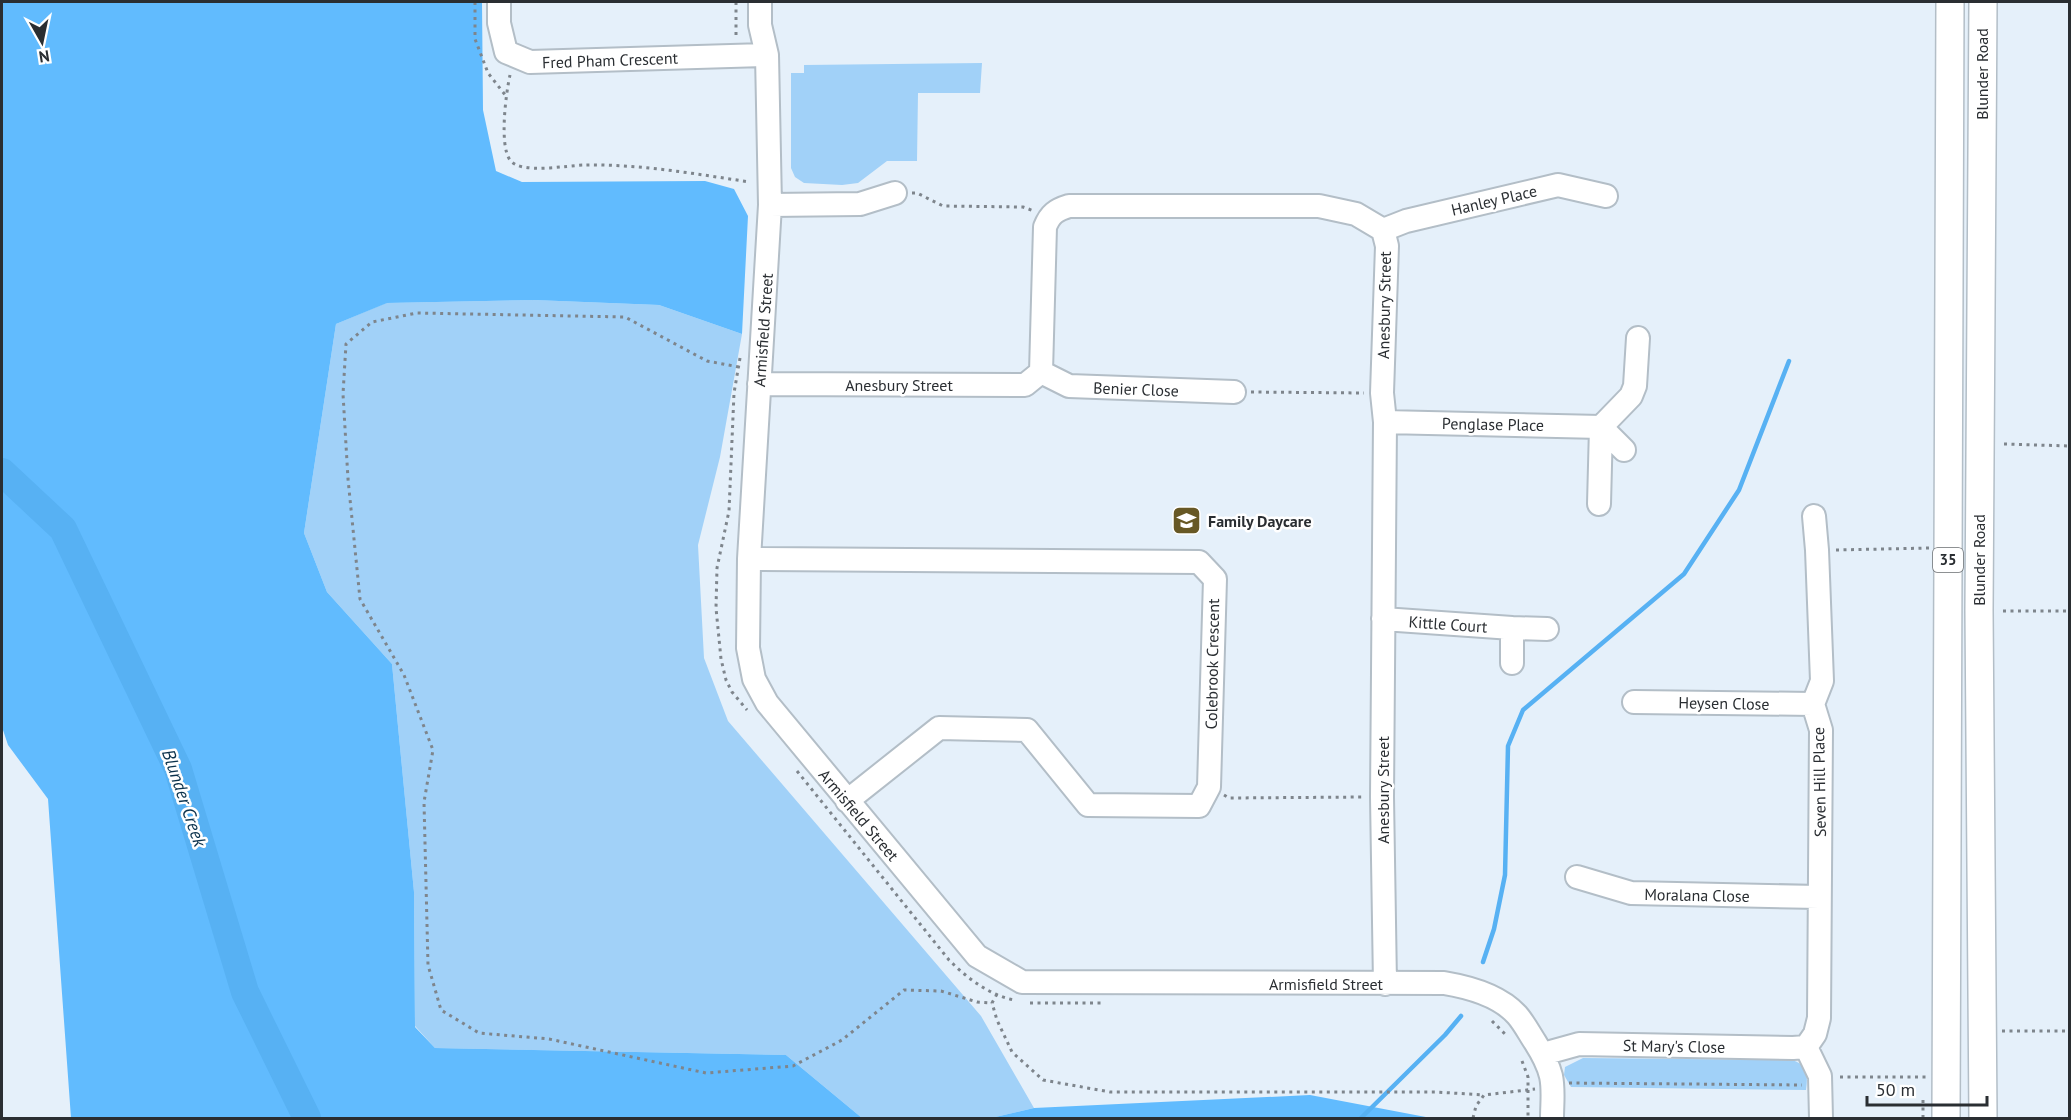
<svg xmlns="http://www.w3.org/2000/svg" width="2071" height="1120" viewBox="0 0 2071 1120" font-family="'PT Sans',sans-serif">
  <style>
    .green { fill: #a1d1f8 }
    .forest { fill: #61bbfe }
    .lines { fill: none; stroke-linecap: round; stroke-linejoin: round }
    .stream { stroke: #57b1f3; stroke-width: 4.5 }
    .river { stroke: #57b1f3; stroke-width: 28 }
    .minor-casing { stroke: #b3bec7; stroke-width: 26 }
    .major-casing { stroke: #b3bec7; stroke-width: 30 }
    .path { stroke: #7e858c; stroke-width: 3; stroke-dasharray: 3 4.5; stroke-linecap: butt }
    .minor { stroke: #fff; stroke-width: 22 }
    .major { stroke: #fff; stroke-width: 27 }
    .labels { text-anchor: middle; stroke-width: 5; stroke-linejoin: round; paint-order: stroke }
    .shield { fill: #fff; stroke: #6a6d70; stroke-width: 1.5 }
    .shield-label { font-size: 15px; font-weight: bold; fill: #2a2e32 }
    .street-label { font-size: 16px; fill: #2a2e32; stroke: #fff }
    .poi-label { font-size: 16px; font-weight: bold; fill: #2a2e32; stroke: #fff; text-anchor: start }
    .water-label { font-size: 18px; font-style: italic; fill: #0b324c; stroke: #fff }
  </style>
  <rect width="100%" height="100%" fill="#e5f0fa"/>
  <path class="green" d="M982,63L980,93H918L917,161H887L858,183L842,185L804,183L795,177L791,168V73H804V65Z
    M534,300L659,305L742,334L720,457L698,545L704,658L728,721L981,1016L1034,1108L991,1118H862L786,1055L435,1048L415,1026L414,892L392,664L327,592L304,533L336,324L386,303Z
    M1583,1058L1792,1060C1808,1065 1808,1075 1806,1090L1571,1087L1564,1075L1565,1067Z"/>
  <path class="forest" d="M2,2H482L483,110L496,171L522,182L705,181L734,189L748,216L742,334L659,305L534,300L387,303L336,324L304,533L327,592L392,664L414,892L415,1027L435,1048L786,1055L862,1118H71L48,799L8,745L2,727Z
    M1310,1095L1431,1118H991L1034,1108Z"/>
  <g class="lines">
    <path class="stream" d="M1483,962L1494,929L1505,875L1508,746L1523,710L1684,574L1739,490L1789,361
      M1361,1118L1445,1035L1461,1016"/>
    <path class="river" d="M2,472L63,529L178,769L245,992L307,1118"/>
    <defs>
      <path id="minor" d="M499,2V23L506,52L530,62L767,55
        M760,2V25L767,55L770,205L749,559L748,648L754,679L767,703L977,956L1022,982L1444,983C1468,987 1500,996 1517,1015C1524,1023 1529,1033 1535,1042C1542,1053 1548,1064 1551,1076C1554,1090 1552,1104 1552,1118
        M770,205L860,204L895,193
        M1383,230L1406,221L1558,185L1606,196
        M1041,372L1069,386L1234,392
        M759,384L1025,385L1041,372L1045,227C1050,214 1056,210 1069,206H1319L1356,214L1383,230L1387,246L1382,393L1385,422L1382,797L1385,984
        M1385,422L1601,427L1624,450
        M1599,504L1601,427L1631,396L1635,386L1638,338
        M749,559L1199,562L1215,579L1209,787L1199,806L1088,805L1027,730L939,728L847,801
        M1383,619L1512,628V663
        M1512,628L1547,629
        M1634,702L1813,704
        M1577,877L1631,893L1819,897
        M1806,1047L1815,1034L1819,1018L1821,730L1813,704L1822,681L1817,550L1814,516
        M1806,1047L1820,1076L1821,1118
        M1543,1054L1579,1044L1793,1048L1806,1047"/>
      <path id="major" d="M1946,1118L1950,2
        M1983,1118L1979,611L1983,2"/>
    </defs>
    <use href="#minor" class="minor-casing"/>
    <use href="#major" class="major-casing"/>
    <path class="path" d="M475,2V39L488,73L506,96
      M736,2V38
      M510,75C506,93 499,145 510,160C521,175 568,165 585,165C640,164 696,174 750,182
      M912,193H917L943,206L1023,207L1034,211
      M740,358L734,393L729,511L717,568L716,608L721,659L726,680L732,692L747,710
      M739,367L707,361L625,317L417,313L372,322L346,344L343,394L348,479L360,599L404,675L433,750L424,802L428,965L441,1010L479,1033L549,1039L706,1073L793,1066L842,1040L904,990L941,991L977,1002L992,1003
      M1251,392L1364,393
      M2004,444L2070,446
      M1836,550L1929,548
      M2003,611H2070
      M797,771L949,960C967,978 989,995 1014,1000
      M1224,795L1229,798L1364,797
      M997,994L992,1003L997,1020L1012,1052L1043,1080L1110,1092H1436L1484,1095
      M1030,1003H1104
      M1492,1021L1506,1035
      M2002,1031H2070
      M1522,1061L1528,1077V1118
      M1840,1077H1926
      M1569,1083L1802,1085
      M1473,1118L1476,1106L1484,1095L1535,1089
      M1923,1118V1099"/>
    <use href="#minor" class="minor"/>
    <use href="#major" class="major"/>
  </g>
  <defs>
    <symbol id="school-square" viewBox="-11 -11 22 22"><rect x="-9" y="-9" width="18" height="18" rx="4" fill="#675825" stroke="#fff"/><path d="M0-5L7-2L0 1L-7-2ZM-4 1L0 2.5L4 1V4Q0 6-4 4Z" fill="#fff"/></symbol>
  </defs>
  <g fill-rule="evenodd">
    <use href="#school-square" x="1170" y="504" width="33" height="33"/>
  </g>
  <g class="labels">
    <rect class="shield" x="1933" y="548" width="30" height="24" rx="4.5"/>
    <g class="shield-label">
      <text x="1948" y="565">35</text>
    </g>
    <g class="street-label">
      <text transform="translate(610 60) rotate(-2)" y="6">Fred Pham Crescent</text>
      <text transform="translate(1982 74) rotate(-90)" y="6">Blunder Road</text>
      <text transform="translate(1494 200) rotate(-13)" y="6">Hanley Place</text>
      <text transform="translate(1384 305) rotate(-89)" y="6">Anesbury Street</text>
      <text transform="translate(763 330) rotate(-86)" y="6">Armisfield Street</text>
      <text x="899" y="391">Anesbury Street</text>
      <text transform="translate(1136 389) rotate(2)" y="6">Benier Close</text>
      <text transform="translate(1493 424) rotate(1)" y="6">Penglase Place</text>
      <text transform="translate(1979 560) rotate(-90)" y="6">Blunder Road</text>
      <text transform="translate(1448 624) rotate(4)" y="6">Kittle Court</text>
      <text transform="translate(1212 664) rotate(-89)" y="6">Colebrook Crescent</text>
      <text transform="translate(1724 703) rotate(1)" y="6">Heysen Close</text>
      <text transform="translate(1819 782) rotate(-91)" y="6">Seven Hill Place</text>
      <text transform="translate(1383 790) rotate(-90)" y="6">Anesbury Street</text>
      <text transform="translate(859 815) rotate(50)" y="6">Armisfield Street</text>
      <text transform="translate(1697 895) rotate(1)" y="6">Moralana Close</text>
      <text x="1326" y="990">Armisfield Street</text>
      <text transform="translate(1674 1046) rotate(1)" y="6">St Mary's Close</text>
    </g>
    <g class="poi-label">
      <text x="1208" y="527">Family Daycare</text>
    </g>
    <g class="water-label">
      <text transform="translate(184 798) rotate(71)" y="6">Blunder Creek</text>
    </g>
  </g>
  <rect width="2071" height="1120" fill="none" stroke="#2a2e32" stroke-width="6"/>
  <g transform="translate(42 42) rotate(171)" stroke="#ffffff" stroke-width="4.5" paint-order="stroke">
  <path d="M0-4.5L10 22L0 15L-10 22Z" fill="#2a2e32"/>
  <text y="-9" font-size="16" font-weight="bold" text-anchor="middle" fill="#2a2e32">N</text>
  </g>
  <path d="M1867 1096v9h120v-9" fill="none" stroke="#2a2e32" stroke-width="3"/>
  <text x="1876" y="1096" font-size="18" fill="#2a2e32" stroke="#ffffff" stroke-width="4.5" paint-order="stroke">50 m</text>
</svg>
